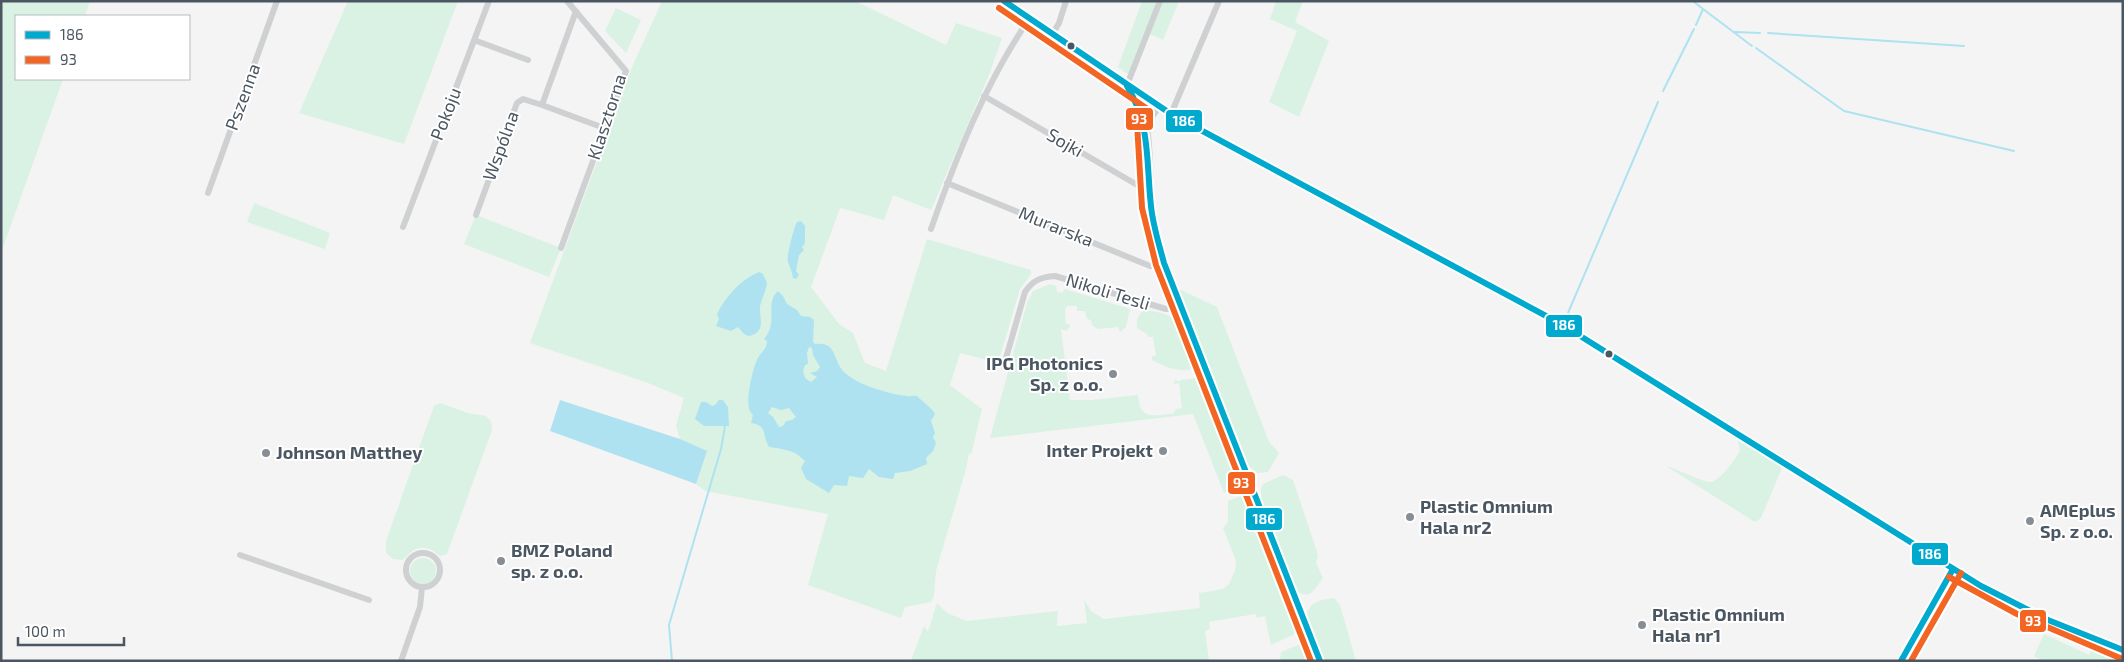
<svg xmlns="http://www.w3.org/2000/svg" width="2124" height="662" viewBox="0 0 2124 662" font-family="'Exo 2',sans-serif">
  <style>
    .green { fill: #d9f2e3 }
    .water { fill: #aee2f0; fill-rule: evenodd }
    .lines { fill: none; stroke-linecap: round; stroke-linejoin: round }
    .stream { stroke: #aee2f0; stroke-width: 2 }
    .street { stroke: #ced0d2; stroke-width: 6 }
    .secondary { stroke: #ced0d4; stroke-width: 9 }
    .bus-1-casing { stroke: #fff; stroke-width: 10 }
    .bus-2-casing { stroke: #fff; stroke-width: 10 }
    .bus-1 { stroke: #00a9ce; stroke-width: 6 }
    .bus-2 { stroke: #f26522; stroke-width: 6 }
    .bus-dot { fill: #4a5661; stroke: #fff; stroke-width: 2 }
    .poi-dot { fill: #868d94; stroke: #fff; stroke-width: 2 }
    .labels { text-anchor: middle; stroke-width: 4; stroke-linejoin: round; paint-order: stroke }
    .street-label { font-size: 18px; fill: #4a5661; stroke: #fff }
    .poi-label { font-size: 18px; font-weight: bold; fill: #4a5661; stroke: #fff; text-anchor: start }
    .line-badge { stroke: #fff; stroke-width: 2 }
    .badge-label { font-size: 14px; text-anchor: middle; font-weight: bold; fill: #fff }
  </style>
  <rect width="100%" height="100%" fill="#f4f4f4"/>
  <path class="green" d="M1,1H90L85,16H16V79H63L1,253Z
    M348,1H458L404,144L299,113Z
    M662,1H855L946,45L956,23L1002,38L989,75L931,210L893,195L884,220L840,208L811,287L839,324L853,333L865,363L886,371L927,239L1031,270V274L1020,289L998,363L960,353L950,385L982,409L971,455L969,453L966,469L936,571L934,596L931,602L905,607L901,618L808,585L828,514L705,491L696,484L706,451L680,439L676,426L684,398L648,383L530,343L632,67Z
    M1142,1H1158L1129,75L1118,67Z
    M1162,1H1179L1163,40L1150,34Z
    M1276,1H1303L1295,22L1329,41L1299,117L1269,102L1297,31L1270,19Z
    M616,8L641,20L626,53L605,31Z
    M254,203L330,233L325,249L247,222Z
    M476,215L561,248L549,277L464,244Z
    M1050,284L1056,286L1057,292L1062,293L1065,289L1130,309L1126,327L1120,332L1118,327L1098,329L1092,325L1091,320L1087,319L1085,311H1077V306H1067L1065,309L1066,324H1069L1070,327L1066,331L1061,329L1070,400H1092L1138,395C1140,421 1152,415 1173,414L1176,409L1182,408L1179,383L1173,384L1175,380L1180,382V380L1191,379L1201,376L1242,481L1224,493L1193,414L990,438L1027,303L1033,291Z
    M1179,289L1217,307L1269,442L1279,453L1268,472L1257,473L1249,466Z
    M1144,310C1184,313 1184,333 1197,365C1187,377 1163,366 1152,360V356H1156L1153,337H1148L1147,334L1137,328C1136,321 1138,314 1144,310Z
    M440,403L468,413L486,416L491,421L492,430L447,554L440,556C432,548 420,544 411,552C407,555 406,558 402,560L393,559L386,553V541L434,406Z
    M1737,437L1784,463L1761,518L1755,522L1666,466C1677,469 1705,483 1711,482C1721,480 1735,459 1740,451Z
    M1283,475L1293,480L1318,555L1316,563L1323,578C1315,588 1311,601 1297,591L1261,499V489L1263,484Z
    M1241,496L1249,499L1299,628L1293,635L1271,645L1265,616L1257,618L1255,614L1209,622L1210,628L1205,632L1209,660L1208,661H911L924,626L928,632L937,603L947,613L967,621L1058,611L1057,626L1087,623L1084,599L1091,611L1104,619L1200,608L1199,593L1223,589L1229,584L1235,571L1236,561L1223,528L1228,522V501Z
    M410 571a13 13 0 1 1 26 0a13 13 0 1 1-26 0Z
    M1334,598L1340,605L1356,661H1325L1307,615C1310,601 1321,600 1334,598Z
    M2044,634L2089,655L2092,648L2123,661H2043L2034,656Z
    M1298,645L1307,647L1312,661H1280L1281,652Z"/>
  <path class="water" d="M801,221L805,226V243L802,247L804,250L799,255L796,271L799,275L796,279L793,278C792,271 790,268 788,262C786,258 794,227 797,222Z
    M759,272L763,274L767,283C766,291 762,298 760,306C759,318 767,332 749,336L744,334L738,327L731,331L716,326L719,319L717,314C726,296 740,280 759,272Z
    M778,291L783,296L787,304L797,310L801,316L810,317L814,320L813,342L815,344C838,341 832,361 845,373C860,386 887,393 906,396C911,397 913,395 917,396C923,402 932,408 935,414L931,421L935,433L933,437L936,443L933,451L926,458L927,464L910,471L895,473L893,479L879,477L869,469L863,478L849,476L847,486L834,485L829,493L806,479L801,468L805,461C801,458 799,455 795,453C792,451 773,447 769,447C762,436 768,425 751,423L753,415C751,413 749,410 749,408C746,399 753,366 758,358C761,352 767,349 767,341L764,339C779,322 764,303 778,291ZM809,347L812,348L813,355L820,367L817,371L810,373L817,377L811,382L805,378L803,371L805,365L808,364L807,353ZM772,407L781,410L789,408L796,417L792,420L786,421L783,426L779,427L773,417L768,413Z
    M560,400L680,439L707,451L696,484L550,431Z
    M719,400H723L728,407L729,426H704L695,419L701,402H706L712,406L715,405Z"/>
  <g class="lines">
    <path class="stream" d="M1693,1L1703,9L1696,25
      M1703,9L1752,46
      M1735,32L1760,33
      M1768,33L1964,46
      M1756,48L1844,111L2014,151
      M1663,91L1694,29
      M1565,320L1658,102
      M672,661L669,625L721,449L725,426"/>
    <path class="street" d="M1052,35L1059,23L1066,1
      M474,40L528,60
      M1127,85L1160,1
      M984,96L1139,186L1149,185
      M542,105L604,128
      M1171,114L1219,1
      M947,183L1150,266H1155L1164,263
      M208,193L277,1
      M476,215L517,103L523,99L542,105L576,11
      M403,227L489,1
      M931,229C957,155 985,84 1029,19
      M561,248L626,71L567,1
      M1004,365L1025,292C1033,280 1041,277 1055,276L1166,309L1182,306
      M406 570a17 17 0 1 1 34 0a17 17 0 1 1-34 0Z
      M240,555L369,600
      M401,661L420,607L422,587
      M1901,661L1953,569"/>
    <path class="secondary" d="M1004,1L1171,114L1561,324L1981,586L2048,620L2123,650
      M1130,89C1154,123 1146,167 1151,206C1153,226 1159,244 1164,263L1320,661
      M1146,123L1158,106"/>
    <defs>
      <path id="bus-1" d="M1004,1L1171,114L1561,324L1981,586L2048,620L2123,650
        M1127,86C1151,125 1146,162 1151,206C1153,226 1159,244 1164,263L1320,661
        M1901,661L1953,569"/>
      <path id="bus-2" d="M999,8L1146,108L1137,123L1142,208L1156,265L1311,661
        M1949,577L2017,614L2120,658
        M1911,661L1961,573"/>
    </defs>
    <use href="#bus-1" class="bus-1-casing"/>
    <use href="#bus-2" class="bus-2-casing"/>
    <use href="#bus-1" class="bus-1"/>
    <use href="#bus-2" class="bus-2"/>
  </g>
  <g class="bus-dot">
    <circle cx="1071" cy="46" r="4.5"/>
    <circle cx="1609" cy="354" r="4.5"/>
  </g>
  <g class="poi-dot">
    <circle cx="1113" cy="374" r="5"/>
    <circle cx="1163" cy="451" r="5"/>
    <circle cx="266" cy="453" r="5"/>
    <circle cx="1410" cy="517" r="5"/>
    <circle cx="2030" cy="521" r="5"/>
    <circle cx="501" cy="561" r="5"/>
    <circle cx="1642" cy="625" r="5"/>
  </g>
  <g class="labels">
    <g class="street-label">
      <text transform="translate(243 97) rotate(-70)" y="6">Pszenna</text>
      <text transform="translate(446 114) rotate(-69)" y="6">Pokoju</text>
      <text transform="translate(607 117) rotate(-72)" y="6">Klasztorna</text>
      <text transform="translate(1065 143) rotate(30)" y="6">Sojki</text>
      <text transform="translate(501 146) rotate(-70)" y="6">Wspólna</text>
      <text transform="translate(1056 227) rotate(22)" y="6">Murarska</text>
      <text transform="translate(1108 292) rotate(17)" y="6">Nikoli Tesli</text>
    </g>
    <g class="poi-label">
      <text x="1103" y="370" text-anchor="end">IPG Photonics<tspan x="1103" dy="21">Sp. z o.o.</tspan></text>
      <text x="1153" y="457" text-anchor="end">Inter Projekt</text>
      <text x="276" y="459">Johnson Matthey</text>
      <text x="1420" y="513">Plastic Omnium<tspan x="1420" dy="21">Hala nr2</tspan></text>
      <text x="2040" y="517">AMEplus<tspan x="2040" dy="21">Sp. z o.o.</tspan></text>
      <text x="511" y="557">BMZ Poland<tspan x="511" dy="21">sp. z o.o.</tspan></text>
      <text x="1652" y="621">Plastic Omnium<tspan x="1652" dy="21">Hala nr1</tspan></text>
    </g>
  </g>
  <g class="line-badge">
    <rect x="1125" y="107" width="29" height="24" rx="5" fill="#f26522"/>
    <rect x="1165" y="109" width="38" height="24" rx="5" fill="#00a9ce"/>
    <rect x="1545" y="314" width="38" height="24" rx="5" fill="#00a9ce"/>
    <rect x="1227" y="471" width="29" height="24" rx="5" fill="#f26522"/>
    <rect x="1245" y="507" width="38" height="24" rx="5" fill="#00a9ce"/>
    <rect x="1911" y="542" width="38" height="24" rx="5" fill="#00a9ce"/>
    <rect x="2019" y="609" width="28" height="24" rx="5" fill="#f26522"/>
  </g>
  <g class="badge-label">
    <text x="1139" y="124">93</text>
    <text x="1184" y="126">186</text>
    <text x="1564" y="330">186</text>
    <text x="1241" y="488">93</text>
    <text x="1264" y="524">186</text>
    <text x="1930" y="559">186</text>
    <text x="2033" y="626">93</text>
  </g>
  <rect width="2124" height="662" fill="none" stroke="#4a5661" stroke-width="5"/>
  <rect x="15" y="15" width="175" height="65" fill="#ffffff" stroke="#b7bbc0"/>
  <rect x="25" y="31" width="25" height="8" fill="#00a9ce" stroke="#b7bbc0"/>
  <text x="60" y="40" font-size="15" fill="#4a5661">186</text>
  <rect x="25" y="56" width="25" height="8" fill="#f26522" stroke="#b7bbc0"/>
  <text x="60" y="65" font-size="15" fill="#4a5661">93</text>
  <path d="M18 637v8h106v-8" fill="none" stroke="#4a5661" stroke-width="2.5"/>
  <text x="25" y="637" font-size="15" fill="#4a5661" stroke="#ffffff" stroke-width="4" paint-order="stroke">100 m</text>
</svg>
